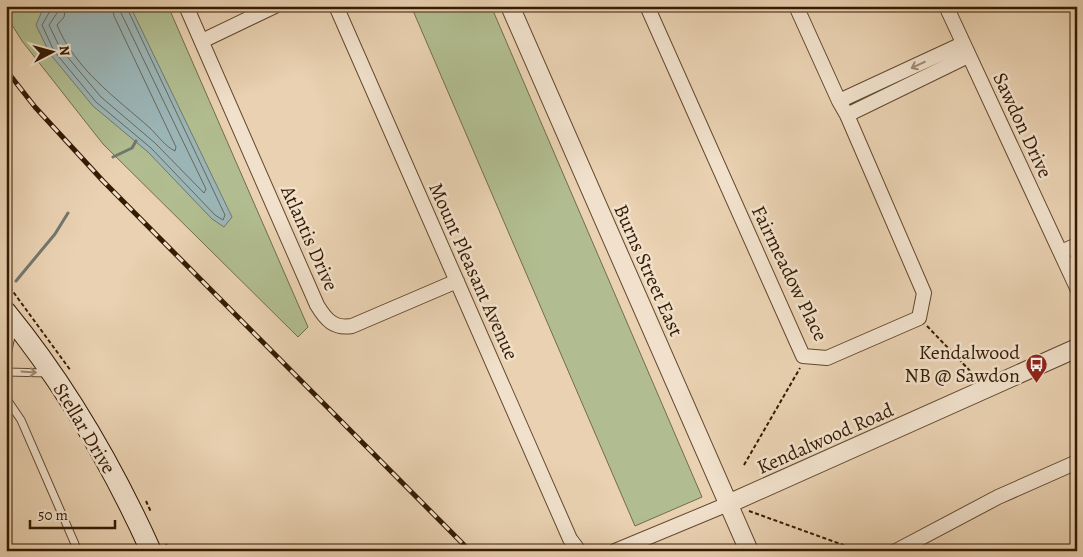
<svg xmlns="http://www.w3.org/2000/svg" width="1083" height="557" viewBox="0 0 1083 557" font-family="Alegreya,serif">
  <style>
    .green { fill: #b1bd90; stroke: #736c4a }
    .water { fill: #9bb5b6; stroke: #72776e }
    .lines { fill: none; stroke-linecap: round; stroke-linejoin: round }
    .shore { stroke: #68685c; stroke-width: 1 }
    .stream { stroke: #72776e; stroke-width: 3 }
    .service-casing { stroke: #62482e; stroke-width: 9 }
    .minor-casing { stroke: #62482e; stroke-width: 16 }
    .tertiary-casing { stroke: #62482e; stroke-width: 20 }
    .secondary-casing { stroke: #351b03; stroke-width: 22 }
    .path { stroke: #351b03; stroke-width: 2; stroke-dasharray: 4 2.5; stroke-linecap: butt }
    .service { stroke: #f1e1cc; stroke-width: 7 }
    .minor { stroke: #f1e1cc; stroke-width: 14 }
    .tertiary { stroke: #f1e1cc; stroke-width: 18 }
    .secondary { stroke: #f1e1cc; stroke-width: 20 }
    .rail-casing { stroke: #351b03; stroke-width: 5 }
    .rail { stroke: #f1e1cc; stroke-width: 3; stroke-dasharray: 9; stroke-linecap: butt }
    .oneway { stroke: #9c8872 }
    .labels { text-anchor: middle; stroke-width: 5; stroke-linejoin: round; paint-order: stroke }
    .street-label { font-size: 20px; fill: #351b03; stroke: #f1e1cc }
    .poi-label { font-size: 20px; fill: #351b03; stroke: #f1e1cc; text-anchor: end }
  </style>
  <rect width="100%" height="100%" fill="#e9d1b1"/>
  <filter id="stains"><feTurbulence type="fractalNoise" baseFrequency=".004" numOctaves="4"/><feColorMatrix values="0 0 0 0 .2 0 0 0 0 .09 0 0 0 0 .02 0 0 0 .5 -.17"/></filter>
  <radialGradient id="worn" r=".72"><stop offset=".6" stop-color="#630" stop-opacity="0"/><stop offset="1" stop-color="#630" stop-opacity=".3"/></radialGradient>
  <path class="green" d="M6,6H168L308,327L298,337L103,144L22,41L6,15Z
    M411,6H491L702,497L635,526Z"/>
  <path class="water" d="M51,6H130L232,217L224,227L212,219L148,152L93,106L50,54L36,25L42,11Z"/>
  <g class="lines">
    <path class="shore" d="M53,6L42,25L54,51L96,102L151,148L215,215L223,220L225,215L126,6
      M59,6L57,13L49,25L60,48L101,97L155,143L204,193L206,189L121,13L120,6
      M66,6L64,17L57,25C75,69 116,98 150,128C157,135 166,147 175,151L176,147L114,16L112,6"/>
    <path class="stream" d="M113,157L132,148L136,141
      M16,281L55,234L68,213"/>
    <defs>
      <path id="service" d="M6,359L13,327
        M6,372L48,373
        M6,398L21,420L78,551"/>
      <path id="minor" d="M186,6L317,305C326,320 334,329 352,326L457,281
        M336,6L570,539L579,551
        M647,6L803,356L827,358L919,318L924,293L847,115L839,101L796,6
        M946,6L1077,288
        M202,41L275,6
        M839,101L962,44
        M847,115L968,56
        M1061,252L1077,245
        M615,551L728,504
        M896,551L998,497L1077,462"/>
      <path id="tertiary" d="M510,6L749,551
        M728,504L1077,348"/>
      <path id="secondary" d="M6,312C65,384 113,467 151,551"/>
    </defs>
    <use href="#service" class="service-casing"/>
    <use href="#minor" class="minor-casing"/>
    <use href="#tertiary" class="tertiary-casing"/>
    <use href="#secondary" class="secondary-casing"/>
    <path class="path" d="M6,282L71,371
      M927,326L972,373
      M744,465L800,368
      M146,501L151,512
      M749,511L860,551
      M166,544L169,551"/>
    <use href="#service" class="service"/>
    <use href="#minor" class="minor"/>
    <use href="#tertiary" class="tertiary"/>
    <use href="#secondary" class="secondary"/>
    <defs>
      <path id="rail" d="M6,70L35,107L103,181L470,551"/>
    </defs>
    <use href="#rail" class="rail-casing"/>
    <use href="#rail" class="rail"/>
  </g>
  <defs><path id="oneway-shaft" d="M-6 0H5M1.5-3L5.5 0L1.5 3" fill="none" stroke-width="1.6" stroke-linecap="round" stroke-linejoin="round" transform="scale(1.25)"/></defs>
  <g class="oneway">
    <use href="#oneway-shaft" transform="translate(918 65) rotate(155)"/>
    <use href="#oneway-shaft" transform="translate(29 372) rotate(4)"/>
  </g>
  <defs>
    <symbol id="bus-pin" viewBox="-11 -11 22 30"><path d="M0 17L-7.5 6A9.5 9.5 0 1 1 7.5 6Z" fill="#8f2418" stroke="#f1e1cc"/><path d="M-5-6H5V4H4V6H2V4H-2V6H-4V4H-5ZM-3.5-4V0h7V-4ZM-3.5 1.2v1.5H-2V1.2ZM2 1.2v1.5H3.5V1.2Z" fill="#fff"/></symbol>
  </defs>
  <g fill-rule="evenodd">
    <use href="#bus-pin" x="1024" y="352" width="25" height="34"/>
  </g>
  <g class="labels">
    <g class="street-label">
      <text transform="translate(1023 125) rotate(65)" y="7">Sawdon Drive</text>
      <text transform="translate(310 238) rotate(66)" y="7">Atlantis Drive</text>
      <text transform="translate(649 270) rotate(66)" y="7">Burns Street East</text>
      <text transform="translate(474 271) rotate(66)" y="7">Mount Pleasant Avenue</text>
      <text transform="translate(790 273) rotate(64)" y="7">Fairmeadow Place</text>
      <text transform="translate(85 428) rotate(59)" y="7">Stellar Drive</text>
      <text transform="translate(825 438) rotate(-24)" y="7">Kendalwood Road</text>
    </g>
    <g class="poi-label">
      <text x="1020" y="359">Kendalwood<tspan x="1020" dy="23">NB @ Sawdon</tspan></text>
    </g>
  </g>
  <rect width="1083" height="557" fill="none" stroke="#e9d1b1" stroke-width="25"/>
  <rect x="8" y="8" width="1068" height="542" fill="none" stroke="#351b03" stroke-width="2.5"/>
  <rect x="12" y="12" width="1058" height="532" fill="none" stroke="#351b03"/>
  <g transform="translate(52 52) rotate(84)" stroke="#f1e1cc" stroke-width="4" paint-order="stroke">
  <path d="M0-4L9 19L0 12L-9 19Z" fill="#351b03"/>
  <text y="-8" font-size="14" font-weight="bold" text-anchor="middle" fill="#351b03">N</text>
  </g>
  <path d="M30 520v8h85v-8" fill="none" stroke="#351b03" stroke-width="2.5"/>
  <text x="38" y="520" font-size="15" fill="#351b03" stroke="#f1e1cc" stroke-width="4" paint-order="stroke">50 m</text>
  <rect width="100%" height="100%" filter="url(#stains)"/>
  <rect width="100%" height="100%" fill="url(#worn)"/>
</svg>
